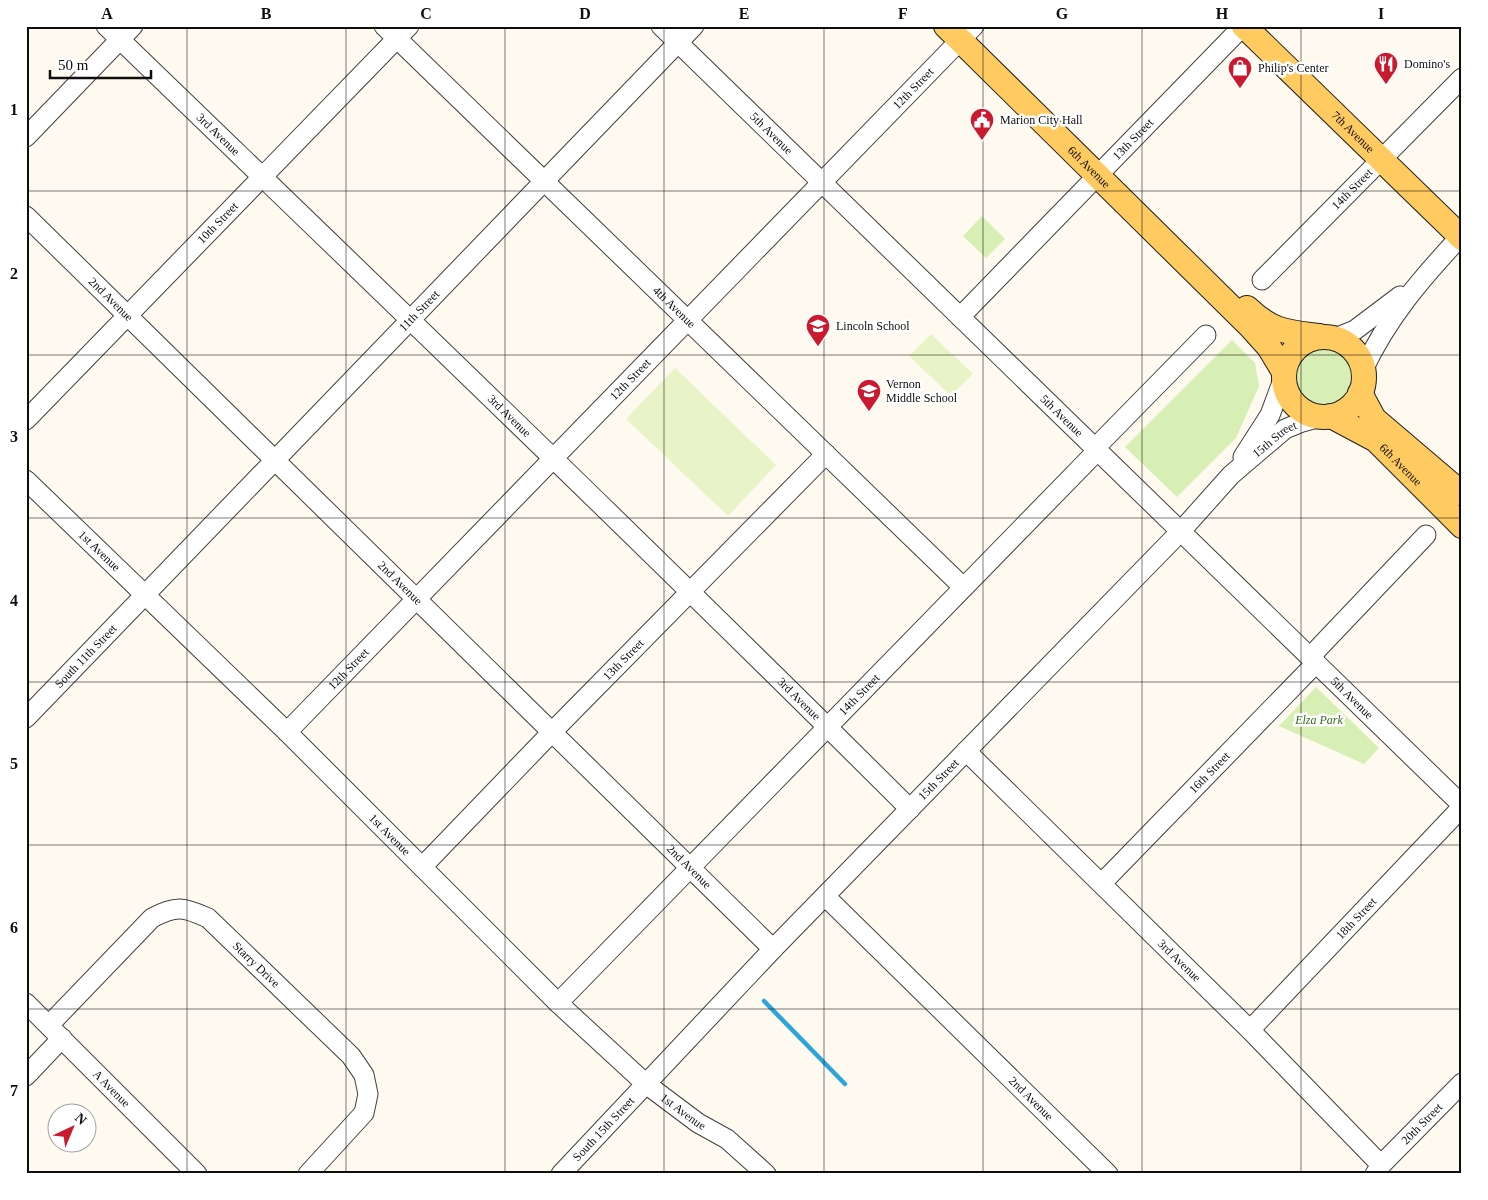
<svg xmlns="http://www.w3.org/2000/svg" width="1488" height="1200" viewBox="0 0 1488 1200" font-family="'Times New Roman',serif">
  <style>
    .green { fill: #d7eeb4 }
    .pitch { fill: #e8f4c7 }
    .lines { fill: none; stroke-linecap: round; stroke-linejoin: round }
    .stream { stroke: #2ea4da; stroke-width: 4.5 }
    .minor-casing { stroke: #414141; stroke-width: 21 }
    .major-casing { stroke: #1f1f1f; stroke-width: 26 }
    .minor { stroke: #fff; stroke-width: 19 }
    .major { stroke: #ffca5f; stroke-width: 24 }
    .grid { fill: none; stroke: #0e0e0e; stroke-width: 1; stroke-opacity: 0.55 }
    .labels { text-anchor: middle; stroke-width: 5; stroke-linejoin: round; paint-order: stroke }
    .poi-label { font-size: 12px; fill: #0e0e0e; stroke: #fff; text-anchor: start }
    .street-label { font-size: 12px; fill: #0e0e0e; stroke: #fff }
    .park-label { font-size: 12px; font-style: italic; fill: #306c18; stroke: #fff }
    .neatline { fill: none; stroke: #0e0e0e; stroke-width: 2 }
    .grid-label { font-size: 16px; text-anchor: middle; font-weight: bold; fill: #0e0e0e }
  </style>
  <rect width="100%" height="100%" fill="#fffaef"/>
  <path class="green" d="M982,216L1005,239L986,258L963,236Z
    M1232,340L1255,363L1259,386L1236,438L1177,497L1125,447Z
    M1295 377a28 28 0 1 1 56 0a28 28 0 1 1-56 0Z
    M1316,687L1379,748L1364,764L1279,726Z"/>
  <path class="pitch" d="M931,334L973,374L951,396L909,356Z
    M675,368L776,465L728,516L626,419Z"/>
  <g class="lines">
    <path class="stream" d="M764,1001L845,1084"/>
    <defs>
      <g id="minor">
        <path id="s1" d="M106,26C375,286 645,545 910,809"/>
        <path id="s2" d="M384,26L963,587"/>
        <path id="s3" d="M661,26L1462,805"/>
        <path d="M26,137L133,26"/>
        <path id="s4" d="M26,216L773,949"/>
        <path id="s5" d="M1262,280L1462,78"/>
        <path id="s6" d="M960,317L1243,26"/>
        <path d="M1335,338L1355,330L1400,296"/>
        <path d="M1363,370C1388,317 1421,279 1460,237"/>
        <path id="s7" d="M26,420L409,26"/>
        <path d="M1095,448L1206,335"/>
        <path d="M1243,457L1270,415L1284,377"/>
        <path id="s8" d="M26,480L287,732L558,1003L646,1084L698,1123L727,1139L766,1174"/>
        <path d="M1310,657L1426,535"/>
        <path id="s9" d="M26,718L694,26"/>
        <path id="s10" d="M287,732L974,26"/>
        <path id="s11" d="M966,751L1250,1030L1381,1165L1375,1174"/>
        <path id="s12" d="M422,867L553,731L826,454"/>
        <path id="s13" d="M1102,883L1316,663"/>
        <path id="s14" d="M825,896L1108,1174"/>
        <path id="s15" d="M26,1003L197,1174"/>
        <path id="s16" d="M558,1003L1097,451"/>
        <path id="s17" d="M49,1025L152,918C176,905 184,907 208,918L351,1056L364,1075L368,1094L364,1113L308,1174"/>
        <path id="s18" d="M1250,1030L1462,807"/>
        <path d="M26,1076L62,1038"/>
        <path id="s19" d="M1381,1165L1462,1083"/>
        <path id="s20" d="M561,1174L773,949L1181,531L1231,475L1285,429L1302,422L1324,416"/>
      </g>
      <g id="major">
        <path id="s21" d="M946,26L1251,327L1269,347L1284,372"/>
        <path id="s22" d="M1244,26L1462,238"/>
        <path d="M1247,308C1272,332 1287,332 1319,336"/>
        <circle cx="1324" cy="377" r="40"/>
        <path d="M1360,393L1374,419L1462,494"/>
        <path id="s23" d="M1331,416L1376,440L1462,526"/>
      </g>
    </defs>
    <use href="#minor" class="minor-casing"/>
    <use href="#major" class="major-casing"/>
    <use href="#minor" class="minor"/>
    <use href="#major" class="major"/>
  </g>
  <path class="grid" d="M187,26V1174M346,26V1174M505,26V1174M664,26V1174M824,26V1174M983,26V1174M1142,26V1174M1301,26V1174M26,191H1462M26,355H1462M26,518H1462M26,682H1462M26,845H1462M26,1009H1462"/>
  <defs>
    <symbol id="restaurant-pin" viewBox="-11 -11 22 30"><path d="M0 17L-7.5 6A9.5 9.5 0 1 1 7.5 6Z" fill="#cb1930" stroke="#fff"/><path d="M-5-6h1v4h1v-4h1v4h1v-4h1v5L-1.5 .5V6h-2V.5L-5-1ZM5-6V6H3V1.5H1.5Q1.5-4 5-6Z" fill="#fff"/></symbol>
    <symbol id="shop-pin" viewBox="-11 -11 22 30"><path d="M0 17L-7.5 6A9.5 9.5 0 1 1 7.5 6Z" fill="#cb1930" stroke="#fff"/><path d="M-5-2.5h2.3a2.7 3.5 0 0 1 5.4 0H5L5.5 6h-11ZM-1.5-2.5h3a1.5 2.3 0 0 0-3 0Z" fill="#fff"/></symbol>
    <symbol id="civic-pin" viewBox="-11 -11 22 30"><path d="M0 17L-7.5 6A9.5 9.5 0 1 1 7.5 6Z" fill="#cb1930" stroke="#fff"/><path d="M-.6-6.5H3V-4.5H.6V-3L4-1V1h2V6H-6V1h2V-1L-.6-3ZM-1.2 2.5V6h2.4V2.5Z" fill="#fff"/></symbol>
    <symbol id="school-pin" viewBox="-11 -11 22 30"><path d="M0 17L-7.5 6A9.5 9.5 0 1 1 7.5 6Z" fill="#cb1930" stroke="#fff"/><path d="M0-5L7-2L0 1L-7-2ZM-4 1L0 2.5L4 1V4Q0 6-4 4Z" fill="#fff"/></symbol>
  </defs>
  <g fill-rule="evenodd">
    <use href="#restaurant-pin" x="1372" y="50" width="28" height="38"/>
    <use href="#shop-pin" x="1226" y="54" width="28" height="38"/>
    <use href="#civic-pin" x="968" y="106" width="28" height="38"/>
    <use href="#school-pin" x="804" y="312" width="28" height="38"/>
    <use href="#school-pin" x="855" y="377" width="28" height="38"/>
  </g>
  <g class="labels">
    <g class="poi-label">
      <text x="1404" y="68">Domino's</text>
      <text x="1258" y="72">Philip's Center</text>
      <text x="1000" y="124">Marion City Hall</text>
      <text x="836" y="330">Lincoln School</text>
      <text x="886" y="388">Vernon<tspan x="886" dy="14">Middle School</tspan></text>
    </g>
    <g class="street-label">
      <text dy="4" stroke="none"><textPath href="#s10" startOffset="898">12th Street</textPath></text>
      <text dy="4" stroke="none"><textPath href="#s22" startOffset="152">7th Avenue</textPath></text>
      <text dy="4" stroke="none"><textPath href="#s3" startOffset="154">5th Avenue</textPath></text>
      <text dy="4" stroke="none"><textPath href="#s1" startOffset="156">3rd Avenue</textPath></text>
      <text dy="4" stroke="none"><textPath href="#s6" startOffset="248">13th Street</textPath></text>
      <text dy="4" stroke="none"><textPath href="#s21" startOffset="201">6th Avenue</textPath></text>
      <text dy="4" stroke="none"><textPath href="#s5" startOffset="128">14th Street</textPath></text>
      <text dy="4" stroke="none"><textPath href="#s7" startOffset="275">10th Street</textPath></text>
      <text dy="4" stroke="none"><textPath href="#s4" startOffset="119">2nd Avenue</textPath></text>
      <text dy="4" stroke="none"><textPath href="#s2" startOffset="404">4th Avenue</textPath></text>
      <text dy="4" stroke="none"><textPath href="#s9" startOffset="566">11th Street</textPath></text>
      <text dy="4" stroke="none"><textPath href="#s10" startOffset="492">12th Street</textPath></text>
      <text dy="4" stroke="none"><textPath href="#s1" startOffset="561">3rd Avenue</textPath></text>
      <text dy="4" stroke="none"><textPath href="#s3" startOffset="559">5th Avenue</textPath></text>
      <text dy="4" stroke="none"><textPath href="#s20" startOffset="1025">15th Street</textPath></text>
      <text dy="4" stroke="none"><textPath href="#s23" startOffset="86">6th Avenue</textPath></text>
      <text dy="4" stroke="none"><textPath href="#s8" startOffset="102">1st Avenue</textPath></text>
      <text dy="4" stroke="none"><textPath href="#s4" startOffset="524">2nd Avenue</textPath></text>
      <text dy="4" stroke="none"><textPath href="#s9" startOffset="86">South 11th Street</textPath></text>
      <text dy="4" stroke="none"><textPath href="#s12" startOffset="289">13th Street</textPath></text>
      <text dy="4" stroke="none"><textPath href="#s10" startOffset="88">12th Street</textPath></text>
      <text dy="4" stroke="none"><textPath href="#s16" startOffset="431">14th Street</textPath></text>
      <text dy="4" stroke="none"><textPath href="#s3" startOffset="964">5th Avenue</textPath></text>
      <text dy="4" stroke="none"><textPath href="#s1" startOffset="966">3rd Avenue</textPath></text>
      <text dy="4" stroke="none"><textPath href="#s13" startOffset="154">16th Street</textPath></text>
      <text dy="4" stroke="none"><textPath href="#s20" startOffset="546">15th Street</textPath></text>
      <text dy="4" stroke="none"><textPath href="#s8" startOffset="508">1st Avenue</textPath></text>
      <text dy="4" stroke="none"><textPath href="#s4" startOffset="929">2nd Avenue</textPath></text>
      <text dy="4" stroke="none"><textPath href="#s18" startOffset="154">18th Street</textPath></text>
      <text dy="4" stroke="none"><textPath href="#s11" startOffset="299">3rd Avenue</textPath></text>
      <text dy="4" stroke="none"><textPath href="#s17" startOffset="275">Starry Drive</textPath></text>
      <text dy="4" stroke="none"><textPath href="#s15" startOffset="121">A Avenue</textPath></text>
      <text dy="4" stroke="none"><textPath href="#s14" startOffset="289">2nd Avenue</textPath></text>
      <text dy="4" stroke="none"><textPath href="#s8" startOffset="912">1st Avenue</textPath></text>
      <text dy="4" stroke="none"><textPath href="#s19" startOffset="58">20th Street</textPath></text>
      <text dy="4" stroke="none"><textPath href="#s20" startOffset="62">South 15th Street</textPath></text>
    </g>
    <g class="park-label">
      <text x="1319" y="724">Elza Park</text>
    </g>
  </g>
  <rect width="1488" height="1200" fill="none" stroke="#ffffff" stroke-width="55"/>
  <g transform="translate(72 1128) rotate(44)"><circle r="24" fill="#ffffff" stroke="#9f9f9f"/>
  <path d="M0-4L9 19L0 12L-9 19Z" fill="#cb1930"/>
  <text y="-8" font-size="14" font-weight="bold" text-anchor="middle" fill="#0e0e0e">N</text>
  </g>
  <path d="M50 70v8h101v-8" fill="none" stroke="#0e0e0e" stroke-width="2.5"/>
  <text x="58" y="70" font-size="15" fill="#0e0e0e" stroke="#ffffff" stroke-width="4" paint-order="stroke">50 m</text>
  <rect x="28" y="28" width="1432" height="1144" class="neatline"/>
  <g class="grid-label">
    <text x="107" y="19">A</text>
    <text x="266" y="19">B</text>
    <text x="426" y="19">C</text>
    <text x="585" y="19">D</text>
    <text x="744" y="19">E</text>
    <text x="903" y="19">F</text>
    <text x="1062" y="19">G</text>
    <text x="1222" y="19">H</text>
    <text x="1381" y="19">I</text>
    <text x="14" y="115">1</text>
    <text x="14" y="279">2</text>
    <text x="14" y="442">3</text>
    <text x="14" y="606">4</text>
    <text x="14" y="769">5</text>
    <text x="14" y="933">6</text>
    <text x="14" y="1096">7</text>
  </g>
</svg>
